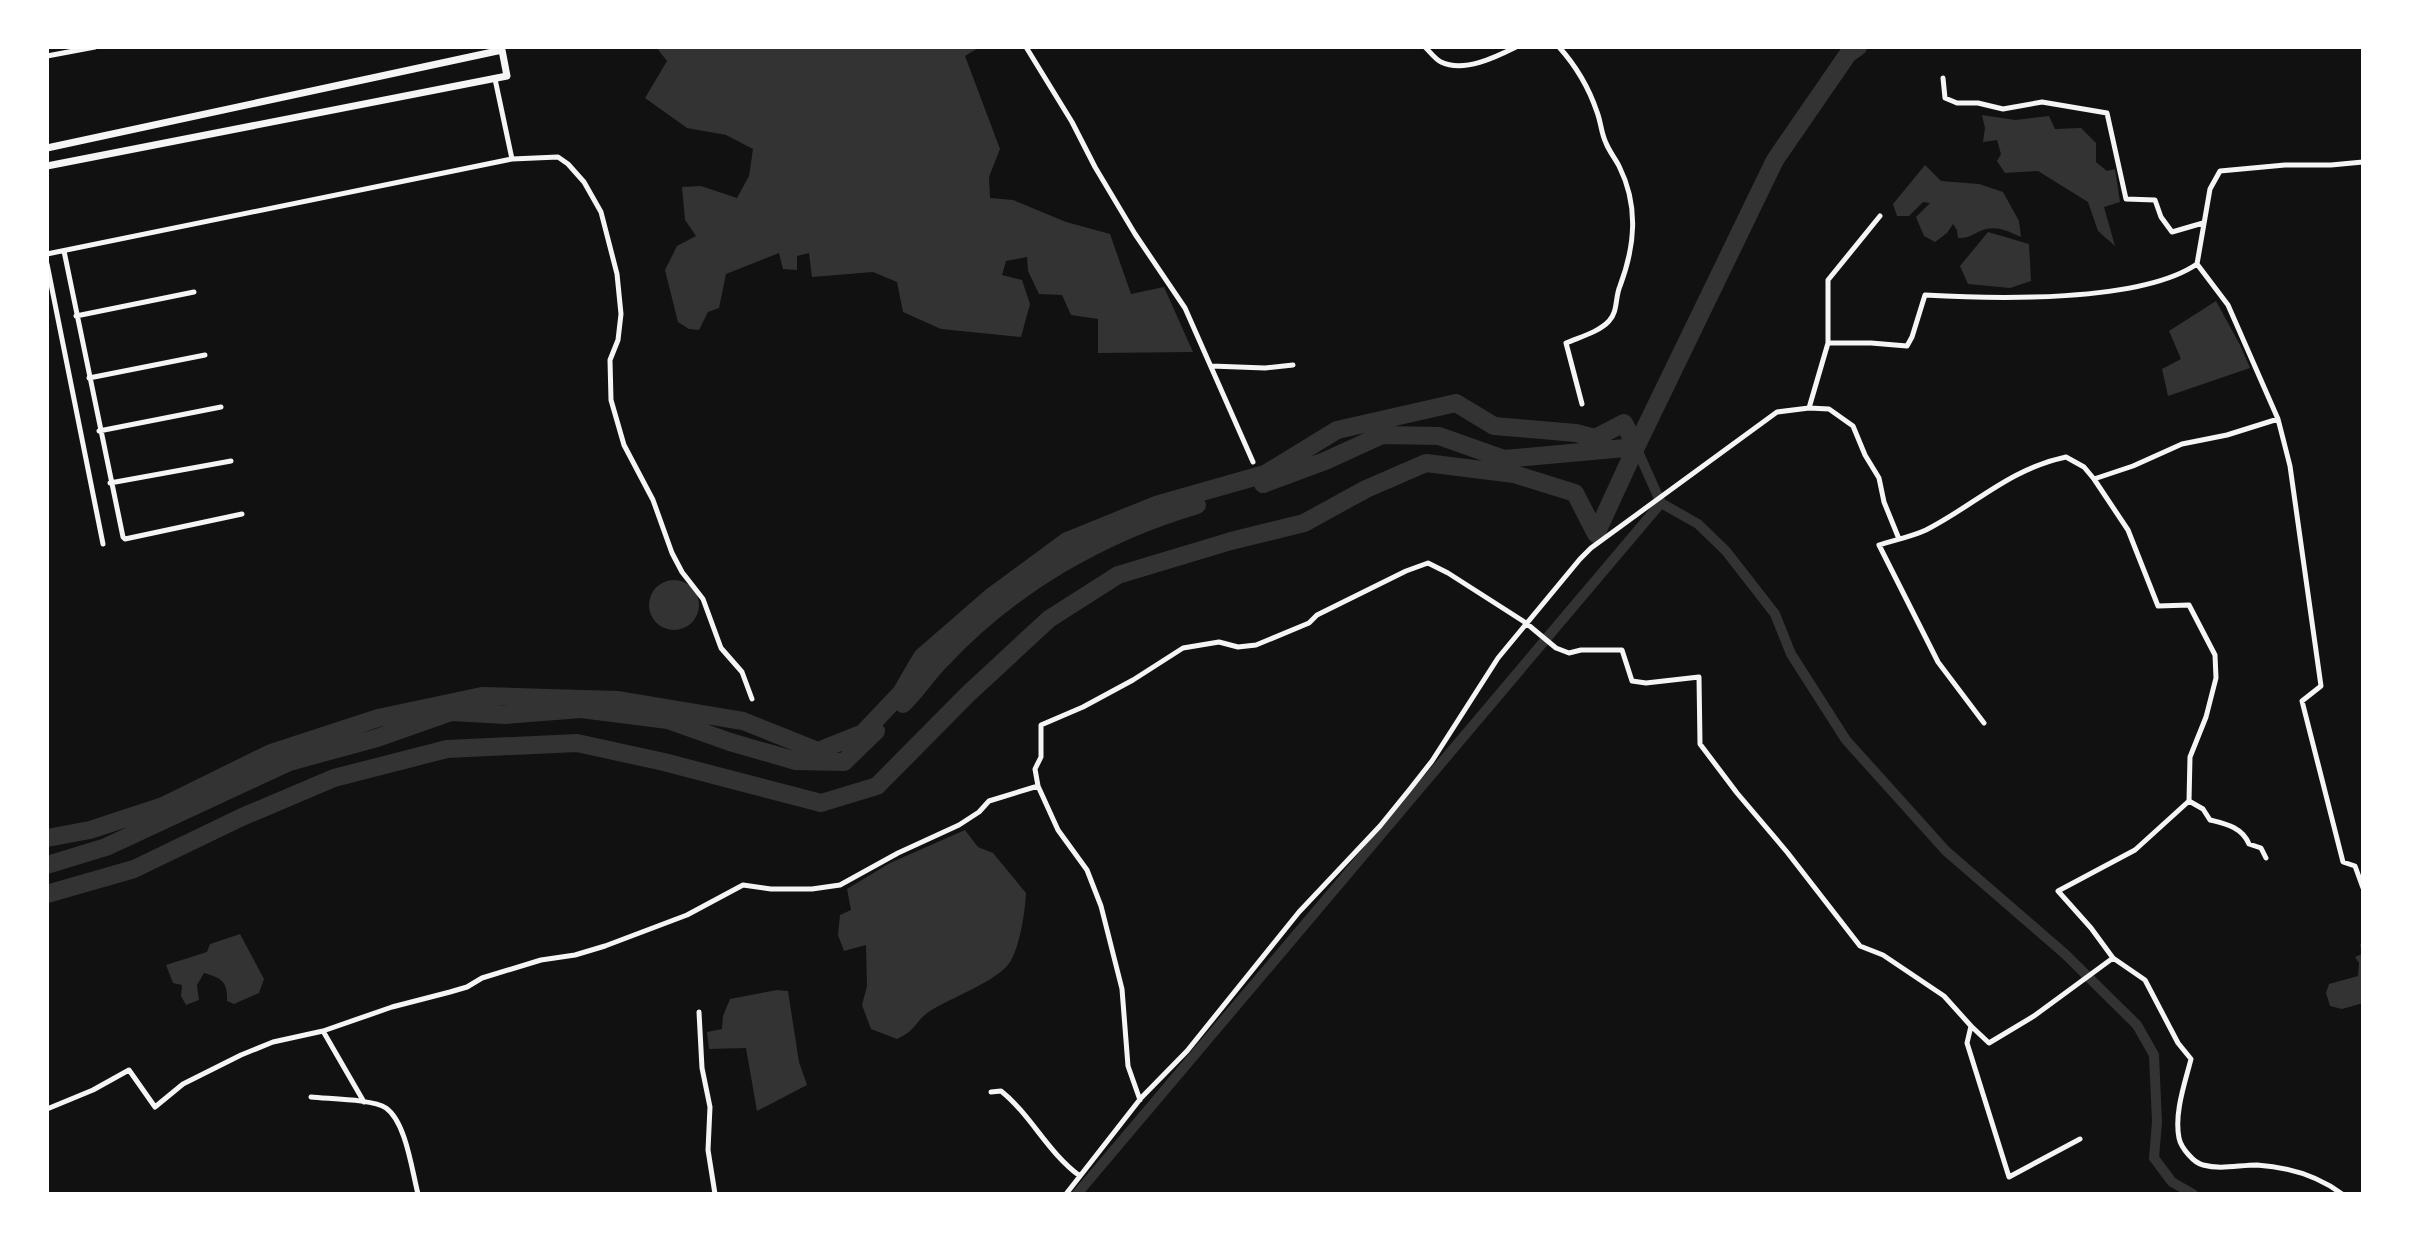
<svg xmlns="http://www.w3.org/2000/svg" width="2410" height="1241" viewBox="0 0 2410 1241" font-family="Raleway,sans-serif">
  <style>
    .water { fill: #333 }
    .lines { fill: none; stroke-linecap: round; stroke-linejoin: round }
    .canal { stroke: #333; stroke-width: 10 }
    .river { stroke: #333; stroke-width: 18 }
    .minor { stroke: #f5f5f5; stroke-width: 5 }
    .tertiary { stroke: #f5f5f5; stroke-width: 7 }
  </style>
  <rect width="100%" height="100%" fill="#111"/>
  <path class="water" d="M656,47H980L965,56L1000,149L989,177L990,198L1013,200L1066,222L1110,234L1131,294L1164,287L1193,352L1098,353V319L1071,315L1062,295L1039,294L1028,271L1027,257L1006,261L1002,275L1022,280L1030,304L1021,337L941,329L903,312L897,282L873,272L812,277L809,253L797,256V270L783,269L779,253L726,274L719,308L708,312L699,330L689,329L678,322L665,270L677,246L696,236L685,220L682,187L701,186L737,198L749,176L753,149L726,135L687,128L645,98L667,61Z
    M1982,115L2015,120L2049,116L2055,129L2081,128L2096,143V162L2107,171L2115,169L2120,202L2104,207L2115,246L2098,231L2088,202L2038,171L2005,173L1997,161L2001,154L1997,140L1983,142L1985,128Z
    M1925,165L1941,181L1979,184L2003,192L2019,221L2021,237C2010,232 1999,226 1986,229C1975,232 1970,239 1958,238L1957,230L1953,224L1947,233L1935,242L1924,236L1916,217L1930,203L1923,202L1909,216H1897L1893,204Z
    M1988,232L2029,244L2031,281L2010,288L1968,284L1960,266Z
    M2216,301L2240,345L2250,368L2168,396L2162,369L2181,359L2169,331Z
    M649 605a25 25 0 1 1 50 0a25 25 0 1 1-50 0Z
    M965,830L978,847L993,853L1026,893C1025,912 1020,946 1010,962C998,981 950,998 930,1011C916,1020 917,1030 897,1039L871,1029L862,1005L867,986L866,945L844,951L838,935L840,915L851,910L847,889L890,863Z
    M240,934L264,979L259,993L234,1004L227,1001C228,981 221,978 204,973L197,985L199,1000L186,1005L181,996L182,985L173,983L166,965L207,952L210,944Z
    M2363,943V1003L2342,1009L2330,1006L2326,993L2329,984L2358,976L2359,963L2355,957L2362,954L2360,944Z
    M777,990L788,991L799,1062L807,1085L757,1111L746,1048L709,1049L707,1032L722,1029L723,1016L730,999Z"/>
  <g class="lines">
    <path class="canal" d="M1636,447L1661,503L1698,524L1726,551L1775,614L1791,654L1846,740L1946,851L2065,954L2137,1025L2154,1055L2157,1122L2154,1158L2172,1182L2193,1194
      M1077,1194L1661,503"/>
    <path class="river" d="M1263,484L1325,461L1382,435L1439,436L1504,459L1636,447L1775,160L1848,54L1858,47
      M903,704C917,690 928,673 942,659C1010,586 1101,533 1197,505
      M47,838L90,830L163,806L271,753L378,718L482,696L617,700L743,721L818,751L863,733L901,693L922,657L991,597L1067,541L1156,505L1265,474L1337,430L1456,403L1494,426L1576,433L1595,438L1624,423L1636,447L1596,534L1575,493L1514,474L1426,463L1366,489L1304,523L1231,541L1118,575L1049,619L967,695L877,786L821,803L664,762L577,743L447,749L334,778L242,817L134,869L47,894
      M47,865L106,847L289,762L377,738L451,712L505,715L581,709L668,720L730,742L796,761L844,762L876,731"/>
    <path class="minor" d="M1026,47L1072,122L1095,167L1135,234L1185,308L1253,462
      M1425,47C1430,52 1436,60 1441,62C1464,73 1496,57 1516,47
      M1559,47C1576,66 1589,88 1597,112C1601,122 1601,133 1606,143C1609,151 1615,158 1619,166C1639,206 1635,246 1620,286C1615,297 1618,312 1609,321C1599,332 1580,337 1566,343L1582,404
      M47,56L95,47
      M1943,78L1945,98L1957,103H1978L2003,109L2042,102L2107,113L2126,199L2155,200L2161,217L2172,232L2203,223
      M495,79L512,159
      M2363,162L2331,165H2285L2220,171L2210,189L2197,264L2228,305L2278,419L2290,466L2321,686L2302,701L2343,862L2355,866L2363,888
      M64,251L123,537L125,539L242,514
      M47,254L512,159L558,157L568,164L584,182L601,212L617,274L621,314L618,340L610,360L611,400L624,445L653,500L672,553L682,572L703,599L721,648L742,672L752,699
      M47,264L103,544
      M76,316L194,292
      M1828,343V280L1880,216
      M1211,366L1265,368L1293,365
      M89,378L205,355
      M1809,408L1828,343H1871L1907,346L1912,337L1925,295C1993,299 2140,303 2197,264
      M99,431L221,407
      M110,483L231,461
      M1984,723L1938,662L1879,545C1894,540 1911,537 1926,530C1975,505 2009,469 2066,457L2084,467L2094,479L2133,466L2182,444L2227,435L2278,419
      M1038,786L1058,830L1087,870L1101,906L1122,989L1128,1066L1140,1100
      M2189,801L2203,809L2210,820C2226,824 2242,827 2249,844L2261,848L2266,858
      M2113,958L2145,980L2178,1043L2191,1059C2185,1083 2174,1113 2179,1138C2181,1148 2194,1163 2203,1165C2221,1170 2239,1165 2257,1165C2287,1167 2318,1176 2342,1194
      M699,1012L702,1068L710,1107L708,1150L715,1194
      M323,1031L364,1102
      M991,1092L1001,1091C1031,1115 1048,1153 1080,1176
      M311,1097C328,1099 373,1099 386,1108C406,1122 412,1171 418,1194
      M47,1109L93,1090L129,1070L155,1107L183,1084L241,1055L273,1042L323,1031L392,1007L450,992L467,987L482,978L541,960L575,955L605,946L687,915L743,885L771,889H812L840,885L898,853L959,825L979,812L989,801L1038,786L1035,769L1041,757V725L1083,707L1133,680L1183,648L1219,642L1238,647L1256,645L1309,623L1317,615L1406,571L1428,563L1448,573L1526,623L1556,648L1569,653L1581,650H1622L1632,681L1646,683L1699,677L1700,744L1737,793L1787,852L1860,946L1883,955L1944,996L1971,1026
      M2080,1139L2009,1177L1967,1043L1971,1026L1989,1043L2034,1016L2113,958L2091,928L2058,891L2135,850L2189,801L2190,757L2206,717L2216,678L2215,655L2189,605L2158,606L2128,530L2094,479
      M1066,1194L1141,1098L1187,1051L1299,912L1380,826L1410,789L1432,761L1498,658L1580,559L1591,548L1777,412L1809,408L1829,409L1853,426L1865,455L1879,478L1884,502L1899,539"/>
    <path class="tertiary" d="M47,148L502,50L507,76L47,166"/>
  </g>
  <rect width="2410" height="1241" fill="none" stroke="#ffffff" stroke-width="98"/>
</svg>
